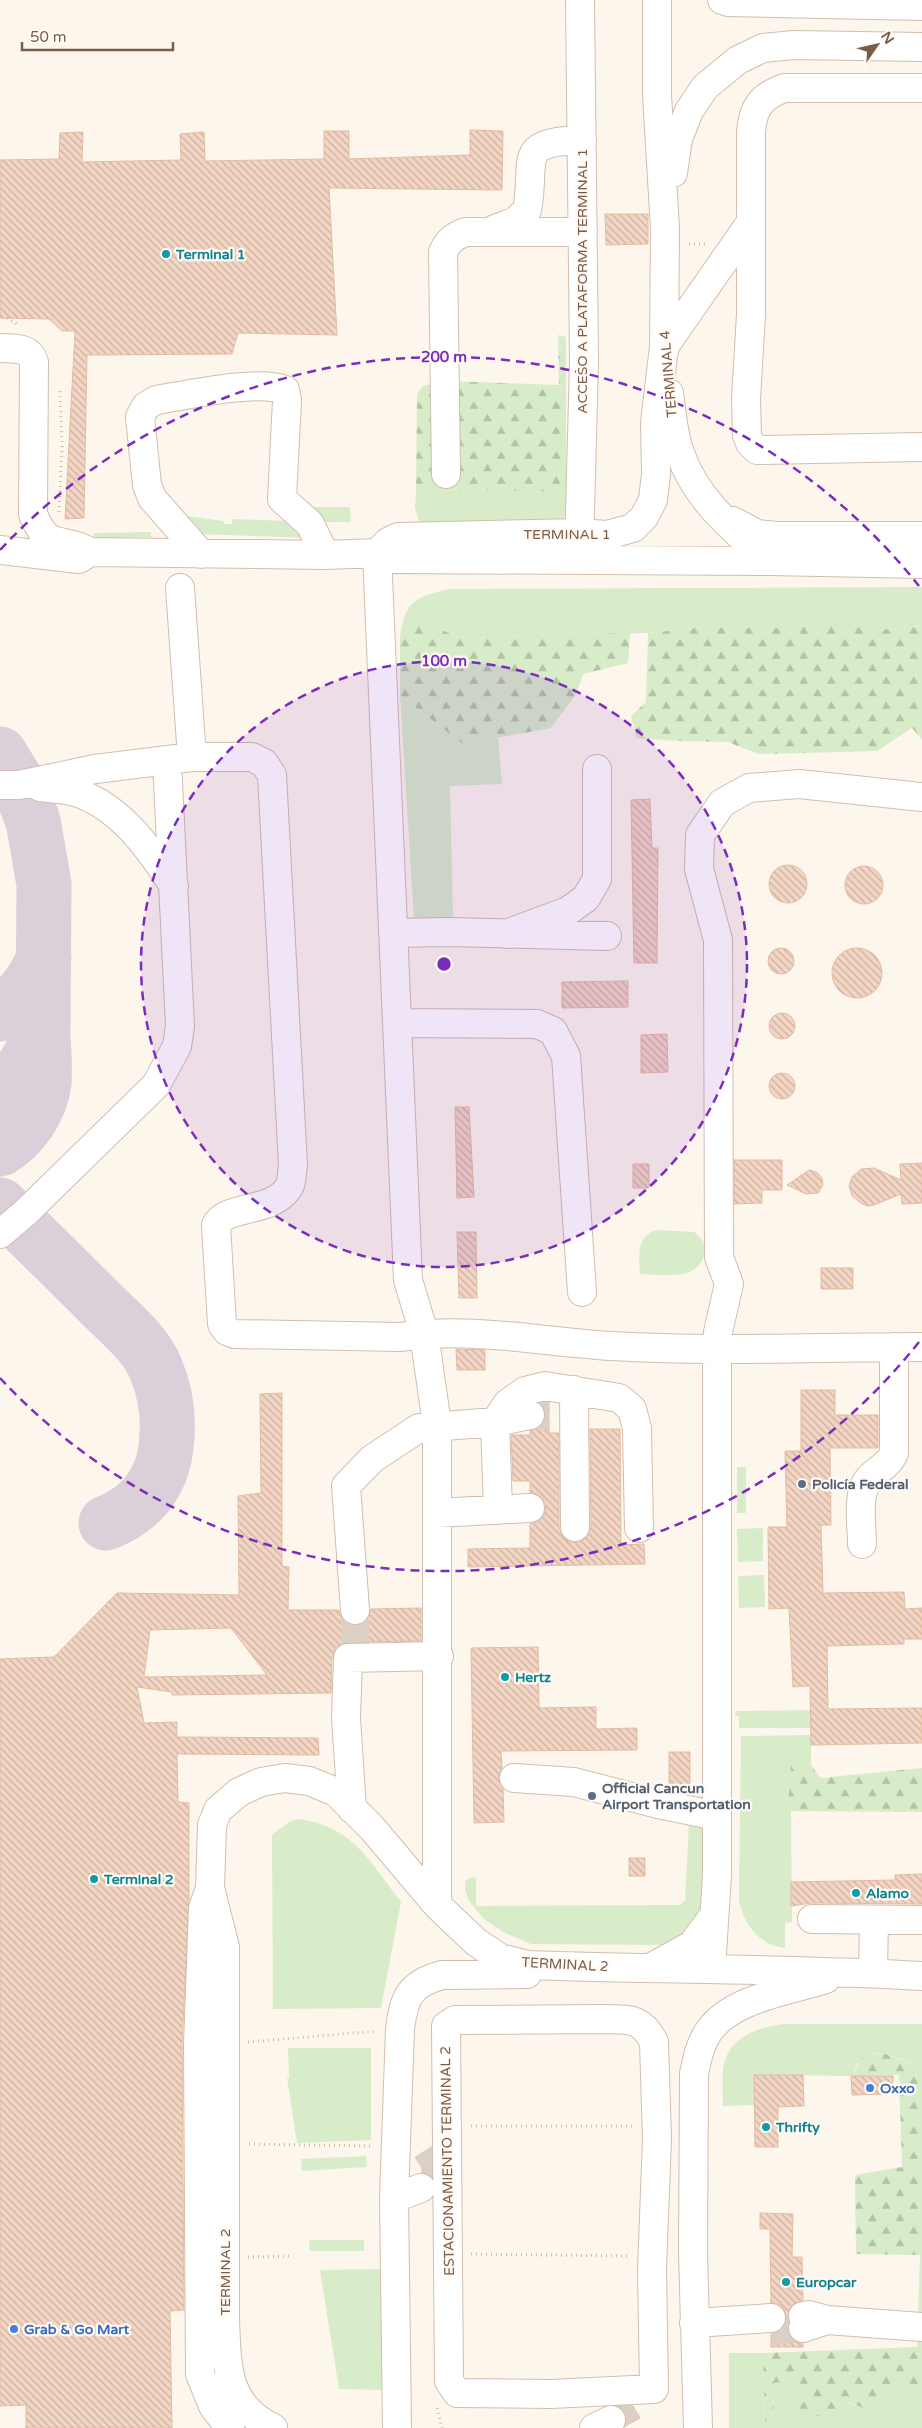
<svg xmlns="http://www.w3.org/2000/svg" width="922" height="2428" viewBox="0 0 922 2428" font-family="'Varela Round',sans-serif">
  <style>
    .green { fill: #d8ecc9 }
    .forest { fill: url(#forest-firs) }
    .lines { fill: none; stroke-linecap: round; stroke-linejoin: round }
    .taxiway { stroke: #dbcfda; stroke-width: 55 }
    .building { fill: url(#building-back-hatch); stroke: #e6bba3; fill-rule: evenodd }
    .minor-tunnel { stroke: #dcd0c4; stroke-width: 28; stroke-dasharray: 28 14; stroke-linecap: butt }
    .minor-casing { stroke: #d1beb0; stroke-width: 30 }
    .path { stroke: #d9b8a5; stroke-width: 3; stroke-dasharray: 1 4; stroke-linecap: butt }
    .minor { stroke: #fff; stroke-width: 28 }
    .ring { fill: none; stroke: #7b2cbf; stroke-width: 2.5; stroke-dasharray: 9 6 }
    .culture-dot { fill: #0f9aa8; stroke: #fffaf3; stroke-width: 2 }
    .service-dot { fill: #5c6f8a; stroke: #fffaf3; stroke-width: 2 }
    .shop-dot { fill: #3f7fe0; stroke: #fffaf3; stroke-width: 2 }
    .labels { text-anchor: middle; stroke-width: 4.5; stroke-linejoin: round; paint-order: stroke }
    .culture-label { font-size: 14px; font-weight: bold; fill: #0d838f; stroke: #fffaf3; text-anchor: start }
    .street-label { font-size: 14px; fill: #7a5c4d; stroke: #fffaf3 }
    .service-label { font-size: 14px; font-weight: bold; fill: #4e5e75; stroke: #fffaf3; text-anchor: start }
    .shop-label { font-size: 14px; font-weight: bold; fill: #366cbe; stroke: #fffaf3; text-anchor: start }
    .centre { fill: #7b2cbf; stroke: #fffaf3; stroke-width: 2.5 }
    .ring-label { font-size: 15px; text-anchor: middle; font-weight: bold; fill: #7b2cbf; stroke: #fffaf3; stroke-width: 4.5; stroke-linejoin: round; paint-order: stroke }
  </style>
  <defs>
    <pattern id="forest-firs" width="22" height="20" patternUnits="userSpaceOnUse" patternTransform="scale(1.25)"><rect width="22" height="20" fill="#d8ecc9"/><path d="M5 1l3.5 6h-7zM16 11l3.5 6h-7z" fill="#b4c2a5"/></pattern>
    <pattern id="building-back-hatch" width="6" height="6" patternUnits="userSpaceOnUse" patternTransform="scale(1.25)"><rect width="6" height="6" fill="#f3d5c3"/><path d="M-1 5l2 2M0 0l6 6M5-1l2 2" fill="none" stroke="#cab0a1"/></pattern>
  </defs>
  <rect width="100%" height="100%" fill="#fdf6ec"/>
  <path class="green" d="M416,489L566,492L567,515L561,521L424,523L419,521L415,508Z
    M309,507H350L351,522H323Z
    M178,515L224,521L225,524H232L233,519L289,521L310,538L197,534Z
    M151,532V537L94,538V533Z
    M922,587V626L866,631L848,621L794,628L705,627L648,633L460,638L420,621L400,639C404,602 414,597 449,589Z
    M400,695L463,744L498,737L502,784L450,786L453,919L414,920Z
    M656,1230L694,1232C701,1237 707,1246 704,1255C698,1282 661,1274 640,1274C639,1255 636,1237 656,1230Z
    M737,1467H746V1513H737Z
    M763,1528V1561L738,1562L737,1529Z
    M764,1575L765,1607L739,1608L738,1576Z
    M811,1710V1728H739V1716H735L736,1711Z
    M811,1735V1764L791,1762L789,1811H791L792,1922L785,1923V1948C759,1945 744,1925 739,1900L741,1736Z
    M690,1804H709L704,1909L682,1938L668,1945L531,1944L503,1932L484,1919L469,1901L465,1890V1881L472,1877L476,1878V1906L680,1905L685,1900Z
    M298,1819C352,1825 370,1862 401,1902L381,2008L273,2009L272,1835L289,1822Z
    M787,2024H922V2067C907,2062 872,2043 859,2061C856,2064 855,2071 854,2076L754,2075V2105L723,2106C723,2094 722,2082 723,2071C726,2037 759,2026 787,2024Z
    M288,2048H371V2140L297,2143L287,2078H289Z
    M366,2156L367,2167L302,2171L301,2159Z
    M309,2240H364V2251H310Z
    M380,2269L382,2390L339,2389L320,2270Z
    M729,2353H763L765,2423H774L773,2383L793,2381L875,2413L886,2396L904,2386L922,2397V2428H729Z"/>
  <path class="forest" d="M558,335L566,337V492L416,489L417,394L423,386L446,381L559,385Z
    M419,620L460,638L630,633L628,663L583,674L576,694L551,728L463,744L400,695V639Z
    M848,621L866,631L922,626V739L912,728L877,751L842,752L758,754L728,742L677,741L637,738L631,716L646,702L648,633L705,627L794,628Z
    M791,1762L811,1764L820,1778L922,1768V1812L788,1811Z
    M868,2054H885L922,2067V2397L904,2386L886,2396L875,2413L846,2401L841,2414L820,2417L796,2407L793,2381L773,2383L774,2424L765,2423L763,2353L917,2347L920,2255L856,2254L855,2175L902,2167L899,2075L854,2076L859,2060Z"/>
  <g class="lines">
    <path class="taxiway" d="M0,754L19,785L33,821L44,884L43,1031L24,1067L0,1088
      M0,1014C23,996 32,984 44,958
      M0,1149C22,1137 41,1108 44,1083C45,1068 44,1051 43,1036
      M0,1205C35,1238 69,1272 103,1306C122,1325 146,1344 156,1369C168,1398 170,1429 164,1459C156,1491 136,1511 106,1523"/>
  </g>
  <path class="building" d="M470,130L503,131L502,190L329,188L337,335L238,333L232,354L87,355L84,518L65,519L75,331H62L49,319L0,318V160L59,159L60,133L83,132L82,162L181,160L180,134L204,132L205,161L324,159V131H349V159L470,155Z
    M605,214H648V244L606,245Z
    M650,799L652,848H658L657,963H634L631,800Z
    M769 884a19 19 0 1 1 38 0a19 19 0 1 1-38 0Z
    M845 885a19 19 0 1 1 38 0a19 19 0 1 1-38 0Z
    M832 973a25 25 0 1 1 50 0a25 25 0 1 1-50 0Z
    M768 961a13 13 0 1 1 26 0a13 13 0 1 1-26 0Z
    M628,981V1007L562,1008V982Z
    M769 1026a13 13 0 1 1 26 0a13 13 0 1 1-26 0Z
    M667,1034L668,1072L641,1073V1035Z
    M769 1086a13 13 0 1 1 26 0a13 13 0 1 1-26 0Z
    M455,1107H469L474,1197L457,1198Z
    M734,1160H782V1190H762V1203L734,1204Z
    M922,1163V1203L902,1204L901,1194L874,1205L868,1206L862,1204L852,1196L849,1186L852,1177L861,1169L874,1168L901,1180L900,1164Z
    M633,1164H649V1188H633Z
    M809,1170L817,1172L822,1178L823,1185L818,1193L806,1194L787,1185Z
    M457,1232H476L477,1298H459Z
    M821,1268H853V1289H821Z
    M456,1349L485,1350V1370H457Z
    M801,1390H835V1415H878V1448H830L831,1525H821L823,1593L904,1592L905,1609L922,1608V1639H904V1644L827,1646L828,1709L922,1708V1743L811,1745L810,1686L793,1687L789,1608L769,1609L768,1527H787L785,1451H801Z
    M282,1393V1566L289,1567L288,1610H339L342,1619L349,1624L356,1626L364,1623L369,1616L371,1609L421,1608V1641L348,1642L336,1647L332,1657L331,1693L172,1695V1692L137,1687L144,1723L177,1722V1737L318,1738L319,1755L177,1754L178,1802L189,1803V1900L182,2045L184,2310L170,2311L172,2428H26V2405L0,2406V1659L54,1657L117,1593L239,1595L238,1496L261,1493L260,1394ZM231,1628L267,1675L144,1677L150,1630Z
    M543,1407H549V1433H559V1527L562,1535L568,1541L576,1543L583,1540L589,1534L591,1527L590,1429H620L621,1545L644,1544L645,1564L468,1567V1549L530,1548V1524L539,1521L544,1515L546,1507L543,1499L537,1494L530,1492V1481H513L511,1435H530V1431L540,1427L545,1420Z
    M538,1647L539,1708L596,1707V1729L637,1728V1750L501,1751L502,1768L498,1777L503,1788L504,1822L474,1823L471,1648Z
    M669,1752H690V1788H669Z
    M629,1858H645V1876H629Z
    M922,1874V1904L812,1903L791,1906V1882L895,1880V1875Z
    M754,2075H803L804,2106L778,2107V2147H755Z
    M851,2076H893V2094L852,2095Z
    M431,2153L432,2177L422,2173V2160Z
    M760,2213L793,2214L792,2257H802L803,2300L793,2304L789,2310L788,2332L793,2340L803,2343V2347H771V2334L780,2331L785,2324L786,2317L784,2309L778,2304L771,2303L770,2229H760Z
    M618,2406H633L640,2418L625,2426V2414Z"/>
  <g class="lines">
    <path class="minor-tunnel" d="M530,1415L549,1416
      M355,1647V1610
      M422,2169L442,2156
      M771,2331L803,2328
      M611,2420L632,2405"/>
    <defs>
      <path id="minor" d="M657,0V95L665,229L664,351
        M722,0L728,2L922,6
        M922,88H784C760,97 753,108 751,132V314L746,399L747,435L750,443L757,450L922,447
        M673,173L678,139L689,111L705,87L738,60L763,48L794,45L922,47
        M751,222L664,347L655,423L656,474L653,500L644,517L633,528L607,535L579,533L398,537L388,542L377,553L392,559L769,561
        M495,229L516,221L527,210C537,160 513,142 582,140
        M0,348C13,349 29,346 34,362L33,514C48,553 62,535 90,552L79,559L0,550
        M669,393C672,413 673,434 680,453C696,500 734,530 769,561L922,564
        M446,474L443,252C448,241 454,236 466,232H583
        M733,521L757,534L777,536H922
        M579,551L584,360L580,0
        M90,552L325,555L377,553L408,1280L424,1333L437,1425V1905
        M201,554L152,498L147,485L140,417L146,406L156,400C187,395 259,379 285,390L287,400L282,499L310,524L325,555
        M180,588L192,757
        M0,785H19L95,769L192,757H252L264,763L272,775L293,1165C292,1171 292,1179 290,1185C276,1214 226,1204 216,1225L222,1324L227,1331L234,1334L401,1337C470,1326 542,1342 612,1346C715,1352 819,1347 922,1347
        M40,787C51,789 64,788 75,792C120,806 149,848 174,886
        M393,933L448,932L607,936
        M506,934L568,911L586,898L597,879V769
        M397,1023L537,1024L553,1031L566,1056L582,1292
        M0,1234L25,1213L156,1085L177,1046L180,1026L167,761
        M574,1390L575,1527
        M498,1510L495,1422L508,1403L525,1391L545,1386L619,1398L632,1409L637,1428L639,1528
        M437,1513L530,1508
        M862,1544C862,1526 857,1497 867,1481C875,1470 888,1467 894,1453V1347
        M355,1610L346,1486L372,1459L419,1428L495,1422L530,1415
        M514,1778L574,1782L658,1804L717,1816
        M352,1809L346,1718L348,1658L439,1656
        M211,1892L225,1947V2319C227,2365 225,2405 273,2428
        M812,1919L922,1920
        M652,1967L692,1945L714,1915
        M711,1969L717,1875V1348L718,1332L729,1284L719,1257L718,940L699,869L700,835L722,803L749,788L799,784L922,797
        M873,1973L874,1920
        M602,2019C628,2020 641,2016 654,2042L657,2139L652,2269L654,2389L551,2394L457,2393L449,2381L446,2026L455,2020Z
        M394,2198L421,2188
        M803,2316L809,2315L827,2320L803,2328
        M827,2320L922,2327
        M694,2323L771,2318
        M230,2428L213,2406L200,2374L198,2045L203,1908L210,1888L212,1825L218,1810L239,1792L261,1782L285,1778L309,1781L336,1792L372,1828L437,1905L476,1942L500,1958L528,1965C659,1970 791,1968 922,1976
        M397,2428L394,2198L400,2029C404,1998 409,1984 442,1975L527,1974
        M594,2428L611,2420
        M698,2428L693,2253L694,2074C697,2059 700,2044 709,2031C732,1998 789,1991 826,1979"/>
    </defs>
    <use href="#minor" class="minor-casing"/>
    <path class="path" d="M689,244H707
      M7,318L17,324
      M59,512L62,447L60,390
      M248,2042L377,2031
      M471,2126H634
      M249,2144L372,2146
      M471,2254L630,2256
      M248,2257L292,2256
      M437,2408L442,2428"/>
    <use href="#minor" class="minor"/>
  </g>
  <circle cx="444" cy="964" r="303" fill="#7b2cbf" fill-opacity=".12"/>
  <g class="ring">
    <circle cx="444" cy="964" r="303"/>
    <path d="M919 1342A607 607 0 0 1 0 1378M0 550A607 607 0 0 1 919 586"/>
  </g>
  <g class="culture-dot">
    <circle cx="166" cy="254" r="5"/>
    <circle cx="505" cy="1677" r="5"/>
    <circle cx="94" cy="1879" r="5"/>
    <circle cx="856" cy="1893" r="5"/>
    <circle cx="766" cy="2127" r="5"/>
    <circle cx="786" cy="2282" r="5"/>
  </g>
  <g class="service-dot">
    <circle cx="802" cy="1484" r="5"/>
    <circle cx="592" cy="1796" r="5"/>
  </g>
  <g class="shop-dot">
    <circle cx="870" cy="2088" r="5"/>
    <circle cx="14" cy="2329" r="5"/>
  </g>
  <g class="labels">
    <g class="culture-label">
      <text x="176" y="259">Terminal 1</text>
      <text x="515" y="1682">Hertz</text>
      <text x="104" y="1884">Terminal 2</text>
      <text x="866" y="1898">Alamo</text>
      <text x="776" y="2132">Thrifty</text>
      <text x="796" y="2287">Europcar</text>
    </g>
    <g class="street-label">
      <text transform="translate(582 281) rotate(-90)" y="5">ACCESO A PLATAFORMA TERMINAL 1</text>
      <text transform="translate(668 374) rotate(-95)" y="5">TERMINAL 4</text>
      <text x="567" y="539">TERMINAL 1</text>
      <text transform="translate(565 1964) rotate(3)" y="5">TERMINAL 2</text>
      <text transform="translate(447 2161) rotate(-91)" y="5">ESTACIONAMIENTO TERMINAL 2</text>
      <text transform="translate(225 2272) rotate(-90)" y="5">TERMINAL 2</text>
    </g>
    <g class="service-label">
      <text x="812" y="1489">Policía Federal</text>
      <text x="602" y="1793">Official Cancun<tspan x="602" dy="16">Airport Transportation</tspan></text>
    </g>
    <g class="shop-label">
      <text x="880" y="2093">Oxxo</text>
      <text x="24" y="2334">Grab &amp; Go Mart</text>
    </g>
  </g>
  <circle cx="444" cy="964" r="8" class="centre"/>
  <g class="ring-label">
    <text x="444" y="362">200 m</text>
    <text x="444" y="666">100 m</text>
  </g>
  <g transform="translate(877 45) rotate(56)" stroke="#fffaf3" stroke-width="4" paint-order="stroke">
  <path d="M0-4L9 19L0 12L-9 19Z" fill="#7a5c4d"/>
  <text y="-8" font-size="14" font-weight="bold" text-anchor="middle" fill="#7a5c4d">N</text>
  </g>
  <path d="M22 42v8h151v-8" fill="none" stroke="#7a5c4d" stroke-width="2.5"/>
  <text x="30" y="42" font-size="15" fill="#7a5c4d" stroke="#fffaf3" stroke-width="4" paint-order="stroke">50 m</text>
</svg>
